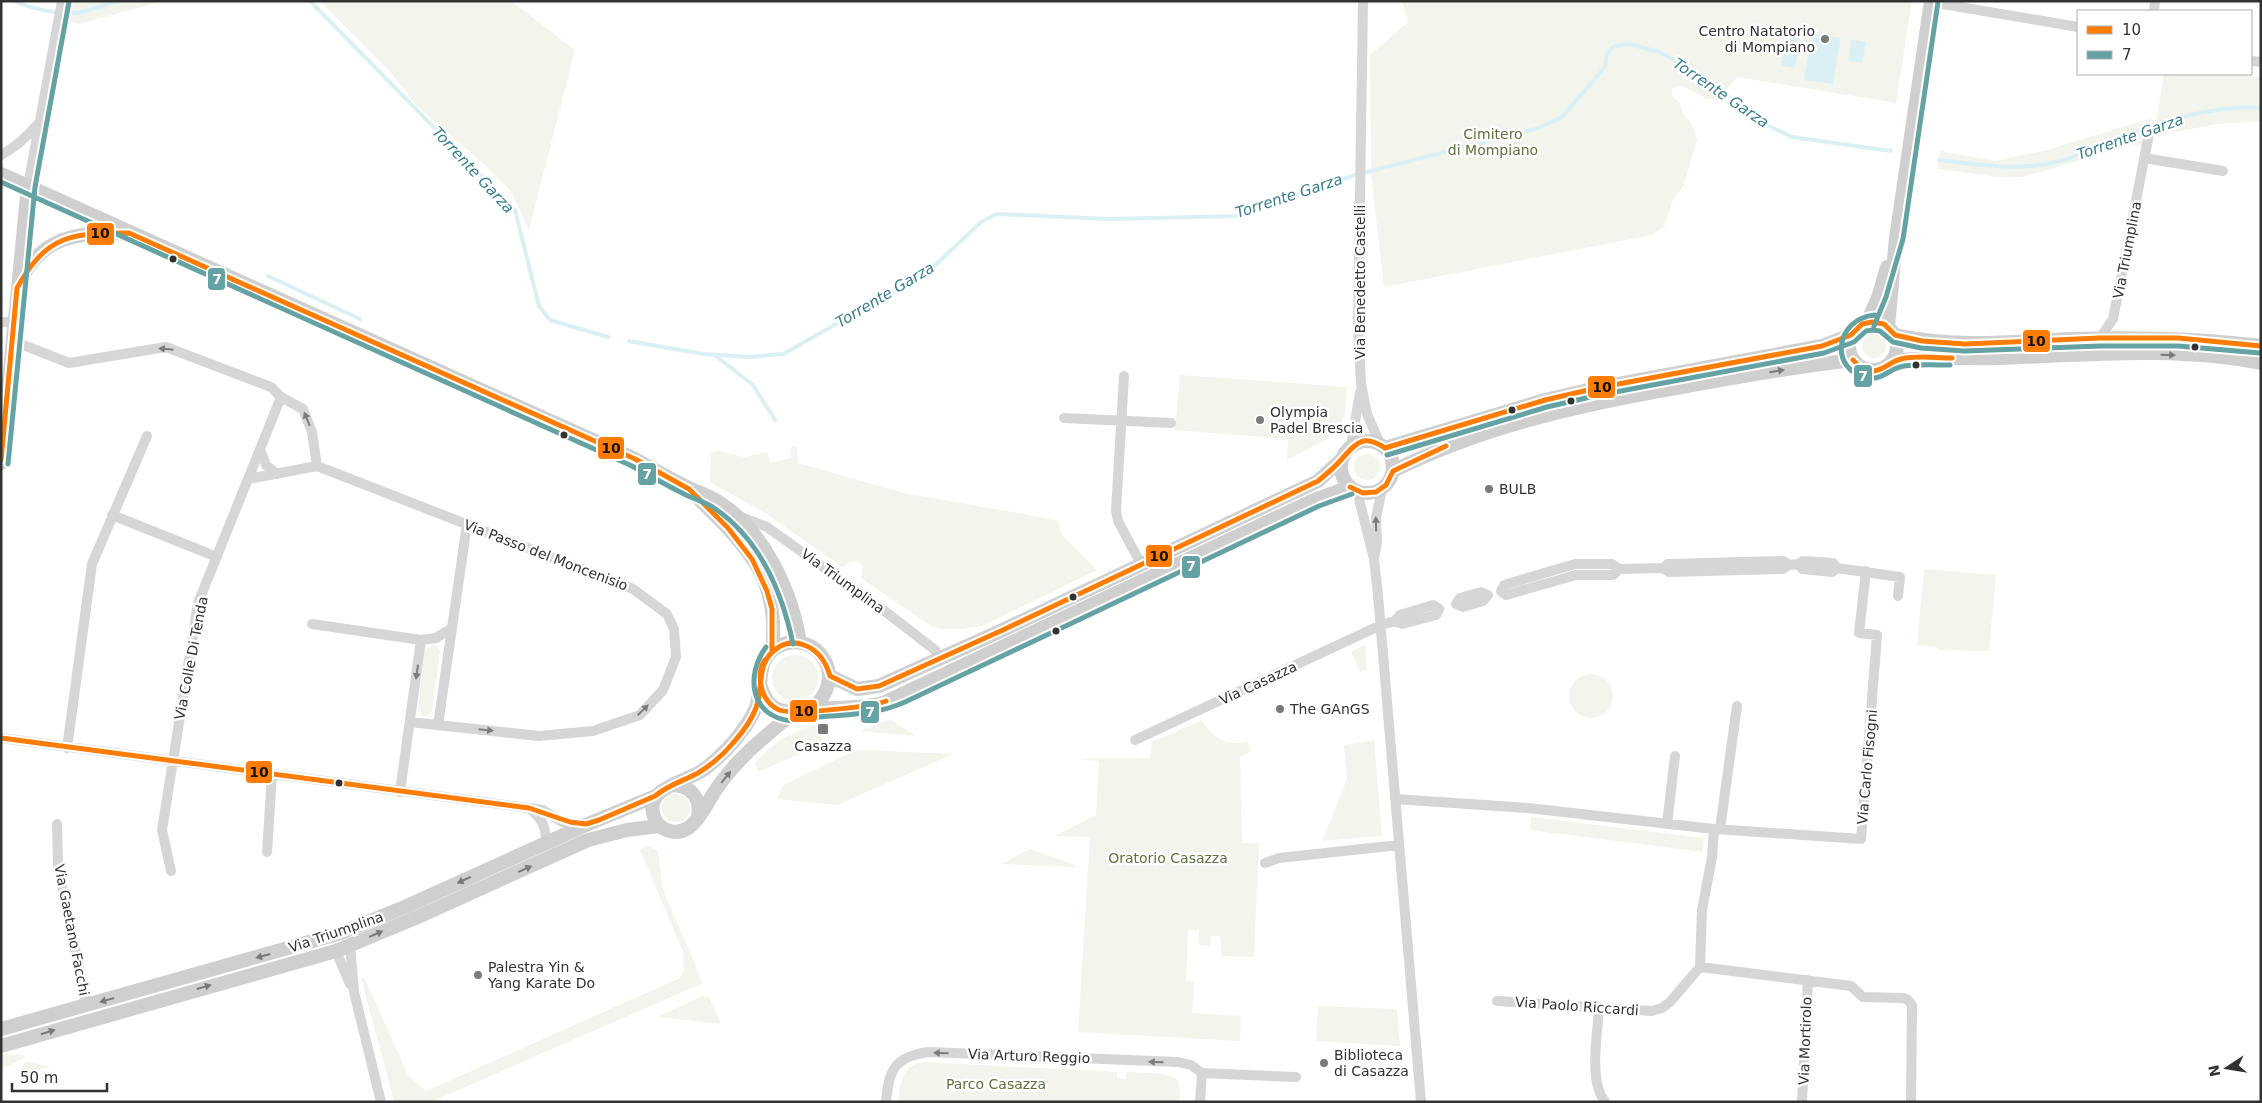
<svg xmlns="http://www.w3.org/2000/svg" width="2262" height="1103" viewBox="0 0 2262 1103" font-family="'DejaVu Sans',sans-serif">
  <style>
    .green { fill: #f3f5ec }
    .water { fill: #dbf0f4 }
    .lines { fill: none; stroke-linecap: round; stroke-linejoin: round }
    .stream { stroke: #dbf0f4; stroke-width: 4 }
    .street { stroke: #d6d6d6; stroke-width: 10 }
    .secondary { stroke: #cfcfcf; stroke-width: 14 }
    .bus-1-casing { stroke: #fff; stroke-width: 9 }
    .bus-2-casing { stroke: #fff; stroke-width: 9 }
    .bus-1 { stroke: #ff7d04; stroke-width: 5 }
    .bus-2 { stroke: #65a2a3; stroke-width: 5 }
    .oneway { fill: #7c7c7c }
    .oneway2 { fill: #797979 }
    .poi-dot { fill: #7a7a7a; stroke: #fff; stroke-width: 2 }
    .bus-dot { fill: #323232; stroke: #fff; stroke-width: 2 }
    .labels { text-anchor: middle; stroke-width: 5; stroke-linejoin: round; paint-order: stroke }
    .poi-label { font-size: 14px; fill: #323232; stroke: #fff; text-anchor: start }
    .park-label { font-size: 14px; fill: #60723c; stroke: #fff }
    .street-label { font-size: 14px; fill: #323232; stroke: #fff }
    .water-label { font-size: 15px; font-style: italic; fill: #357d8d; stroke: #fff }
    .line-badge { stroke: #fff; stroke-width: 2 }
    .badge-label { font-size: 14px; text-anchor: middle; font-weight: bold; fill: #fff }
    .pale-badge-label { font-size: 14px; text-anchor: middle; font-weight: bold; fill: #111 }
  </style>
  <rect width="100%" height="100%" fill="#fff"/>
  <path class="green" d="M73,1H163L79,24L68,21L70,4Z
    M320,1H511L575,50L529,230L511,191L485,165L417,106L391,73Z
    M1402,1H1912L1896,103L1738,77L1718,98L1707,99L1681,85L1672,89V96L1680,103L1683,113L1693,126L1697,140L1684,185L1673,200L1664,227L1652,235L1384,287L1371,175L1370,55L1408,22Z
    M2164,74H2237L2261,77V121L2217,124L2154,136Z
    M2152,118L2145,146L2132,145L2023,177H1998L1937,169L1940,151L1995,161L2047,150Z
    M1862 346a12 12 0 1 1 24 0a12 12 0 1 1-24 0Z
    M1180,375L1347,387L1345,413L1338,433L1287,460L1288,439L1175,430Z
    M797,446L798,463L904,493L1057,520L1063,536L1097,570L982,626C965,629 949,631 932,627L861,578L863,566C855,558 850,560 844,568L765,513L710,482L711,452L720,451L744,457L767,452L771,463L791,458V447Z
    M1354 467a13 13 0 1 1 26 0a13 13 0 1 1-26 0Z
    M1924,569L1996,575L1989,651L1940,650L1936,647L1917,645Z
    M432,645L437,646L440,651L432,711L427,716H423L418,708L425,650Z
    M1365,645L1367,669L1360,672L1351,652Z
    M772 678a23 23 0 1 1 46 0a23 23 0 1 1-46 0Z
    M1569 696a22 22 0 1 1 44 0a22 22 0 1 1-44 0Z
    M890,719L916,736L860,731Z
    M1202,720C1210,736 1229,748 1247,741L1251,751L1240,757L1242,843H1259L1254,957L1222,956L1220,936H1211L1210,946L1199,945V930H1188L1186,981L1194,982L1192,1013L1241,1016L1240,1041L1078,1032L1090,837L1055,836L1096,815L1099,761L1075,759L1150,758L1152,742Z
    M816,726L824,743L758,772L755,763C773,743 790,731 816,726Z
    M1374,740L1382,836L1322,841L1347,779L1344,745Z
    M854,751L861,750L953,754L837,805L777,799L783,785Z
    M662 808a14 14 0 1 1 28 0a14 14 0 1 1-28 0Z
    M1531,817L1704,838L1703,852L1530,830Z
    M647,846L658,851L663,890L703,983L431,1102H394L361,978L364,977L408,1075L426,1091L680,978L684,969L683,952L640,850Z
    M1030,849L1075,865V867L1001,864Z
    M702,996L709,997L721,1024L658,1017Z
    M1318,1006L1397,1009L1400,1046L1316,1041Z
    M1,1054L23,1055L26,1057L1,1069Z
    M25,1061L51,1067L20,1074Z
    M922,1062L1117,1072V1078L1126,1079L1127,1072C1138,1073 1172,1071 1178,1081C1181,1087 1180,1096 1179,1102H898C900,1084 901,1067 922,1062Z"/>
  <path class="water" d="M1786,30L1801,33L1795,68L1781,66Z
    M1812,33L1841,38L1833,84L1804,80Z
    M1851,39L1866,42L1862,63L1848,61Z"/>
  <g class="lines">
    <path class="stream" d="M14,1C29,8 60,15 76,13C90,10 105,5 118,1
      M310,1L515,210L539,306L550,320L608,337
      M1939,160C1982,165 2022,172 2064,160C2079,155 2095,148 2110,142C2157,124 2210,104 2261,108
      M268,276L360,319
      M629,341L703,354L749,357L783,354L927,273L981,222L997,214L1109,219L1236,216L1355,175L1538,128L1562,117L1605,67L1607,54L1614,46L1629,44L1659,52L1699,74L1767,125L1792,137L1891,151
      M716,356L753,385L775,420"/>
    <path class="street" d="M1363,1L1358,326L1361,384L1367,414L1380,444
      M1931,2L2078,27
      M2154,11L2155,1
      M2251,61L2261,62
      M1,155C16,147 26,138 37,125
      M2144,158L2223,171
      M28,186L62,1
      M1,322H14
      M2100,338L2113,319L2149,134
      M13,341L69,363L166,347L271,387L281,397L303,409L312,432L317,466
      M1124,376L1116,511L1118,521L1141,564
      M1064,418L1171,423
      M1351,446L1360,392
      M260,449L266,465L277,474
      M248,479L317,466L633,589L667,614L674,629L676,657L663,690L640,715L593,731L539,736L410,722
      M1357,491L1374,559L1378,595L1421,1102
      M112,515L217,557
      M738,516L767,527L882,609L935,650L940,659
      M1374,558L1377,543L1376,518L1382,489
      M1783,561L1789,565L1783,569L1669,572L1663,568L1668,564Z
      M1575,564H1612L1619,569L1613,575H1576L1506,595L1501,591L1504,585Z
      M1798,564L1802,569L1832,572L1837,568
      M1789,565L1798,564L1803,561L1833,563L1837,568L1900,577L1898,596
      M1619,569L1663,568
      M1481,592L1488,595L1483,601L1463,607L1456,604L1460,598Z
      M312,624L421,640
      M438,725L467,524
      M1,738L529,808L543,810L562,822L587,824
      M1135,740L1381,625L1395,621L1402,624L1436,615L1439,609L1433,605L1400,615L1395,621
      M67,748L92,564L147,436
      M400,792L421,640L436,638L452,628
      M1395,799L1528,808L1714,829L1861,839L1877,635L1859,633L1866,571
      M530,809C542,819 546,826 546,843
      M57,824L58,867L87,1006
      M1667,824L1675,756
      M1720,829L1737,706
      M267,852L272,775
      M1265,863L1279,858L1399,845
      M171,871L162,830L198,603L281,397
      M350,946L354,992L381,1102
      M336,951L350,984
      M1700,967L1851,986L1863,997L1903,998L1908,1000L1912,1005L1911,1102
      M1497,1001L1652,1011L1662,1008L1670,1002L1700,967L1702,910L1712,857L1714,829
      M1599,1007C1598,1033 1588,1081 1605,1102
      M886,1102C889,1070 894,1057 928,1052L1178,1062L1191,1065L1202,1073L1296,1077
      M1200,1102L1202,1073
      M1802,1102L1808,980"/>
    <path class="secondary" d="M1,174L635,459C653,469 671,479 689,488C699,493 711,496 720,503C765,532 792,592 800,643
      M19,283C42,235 77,233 125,233
      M1849 346a24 24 0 1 1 48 0a24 24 0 1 1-48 0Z
      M1867,323L1879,295L1887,267
      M1888,327L1896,238L1931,1
      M1895,335C1957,348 2007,342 2070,339C2134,337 2197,338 2261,346
      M1892,361C1928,356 1963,359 1999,358C2085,355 2175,346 2261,363
      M1341 467a26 26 0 1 1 52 0a26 26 0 1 1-52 0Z
      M1385,448L1545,400L1597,388L1822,346L1851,335
      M1,463L28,186
      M1393,471C1482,427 1578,405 1676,388C1735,377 1793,367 1853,360
      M692,492C742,543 781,573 772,651
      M830,676L857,689L879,686L1005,629L1318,481L1342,459
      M759,679C768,725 799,710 833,708C850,707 866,708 883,703L1316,499L1350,487
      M792,714C775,728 756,743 741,759C732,768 724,778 717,788C709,799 699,822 688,828C674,837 656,829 653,813C647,787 686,782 703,770C711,765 719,757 726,750C737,739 750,722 756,707C764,685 754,659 779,646C816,628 852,678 810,710
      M675,785C692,787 701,799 698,816
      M1,1029L341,933L407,906L588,824L656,796
      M1,1046L336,951L420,916L588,840L627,830L659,826"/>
    <defs>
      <path id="bus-1" d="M1853,360C1858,366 1865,371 1873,371C1883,371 1891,361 1901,359C1918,355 1935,358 1952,358
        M1385,448L1545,400L1597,388L1822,346L1851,335L1862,324L1872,322L1884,324L1895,335L1922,341L1965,344L2100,338H2178L2261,346
        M1,460L17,288C47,234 72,233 129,233L635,459L689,489L728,528L752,559L767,591L772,609V651
        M1350,487L1363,493L1376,492L1386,485L1393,471L1446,446
        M765,660C759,669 759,679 762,690C765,699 770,706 779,710C793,715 871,707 886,701
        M1,738L529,808L570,822L586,824L599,820L655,796C668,785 683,781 698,773C711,765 723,755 733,743C742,733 751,721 756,708C764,686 755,661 779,647C787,642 796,642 804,645C818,650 826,662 830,676L857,689L879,686L1005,629L1318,481C1325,475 1333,469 1339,462C1355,445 1361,432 1385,448"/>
      <path id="bus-2" d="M1,182L632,466C650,476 668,486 686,495C695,499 705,502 714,508C760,539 782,591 793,644
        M1875,315C1834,319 1829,371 1868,378C1883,380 1890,368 1904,366C1919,364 1935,365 1950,365
        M1874,326L1886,297L1903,239L1938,2
        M1387,455L1547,407L1599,395L1824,353L1854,342L1866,331L1872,330L1880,331L1893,342L1921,348L1964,351L2100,346H2178L2260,353
        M8,464L35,187L69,2
        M766,647C745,676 750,717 792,721C801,722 810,718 819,717C849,714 876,715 905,702L1319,506L1352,494"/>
    </defs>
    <use href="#bus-1" class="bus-1-casing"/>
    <use href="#bus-2" class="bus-2-casing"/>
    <use href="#bus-1" class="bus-1"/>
    <use href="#bus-2" class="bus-2"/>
  </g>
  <defs><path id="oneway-solid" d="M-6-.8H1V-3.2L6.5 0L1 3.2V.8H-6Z" transform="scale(1.25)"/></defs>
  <g class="oneway">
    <use href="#oneway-solid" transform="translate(166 349) rotate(-174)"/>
    <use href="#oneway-solid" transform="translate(307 419) rotate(-112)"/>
    <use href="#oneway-solid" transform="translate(1376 524) rotate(-91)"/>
    <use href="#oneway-solid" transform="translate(417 672) rotate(98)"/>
    <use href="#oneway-solid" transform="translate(643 710) rotate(-44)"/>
    <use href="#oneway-solid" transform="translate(486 730) rotate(6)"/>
    <use href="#oneway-solid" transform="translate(941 1053) rotate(-178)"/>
    <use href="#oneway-solid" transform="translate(1156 1062) rotate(-178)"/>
  </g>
  <g class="oneway2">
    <use href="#oneway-solid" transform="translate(2168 355) rotate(2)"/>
    <use href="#oneway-solid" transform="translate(1777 371) rotate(-9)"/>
    <use href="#oneway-solid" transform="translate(726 777) rotate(-51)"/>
    <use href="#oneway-solid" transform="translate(525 869) rotate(-24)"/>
    <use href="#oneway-solid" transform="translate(464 880) rotate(155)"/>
    <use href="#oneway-solid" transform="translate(376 934) rotate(-23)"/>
    <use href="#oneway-solid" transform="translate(263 956) rotate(165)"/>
    <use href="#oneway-solid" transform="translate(204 987) rotate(-16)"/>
    <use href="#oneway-solid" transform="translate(107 1000) rotate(164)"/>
    <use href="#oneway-solid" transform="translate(48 1032) rotate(-17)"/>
  </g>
  <g class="poi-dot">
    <circle cx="1825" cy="39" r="5"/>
    <circle cx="1260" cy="420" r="5"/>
    <circle cx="1489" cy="489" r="5"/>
    <circle cx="1280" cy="709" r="5"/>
    <rect x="817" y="723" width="12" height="12" rx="2.5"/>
    <circle cx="478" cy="975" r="5"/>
    <circle cx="1324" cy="1063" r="5"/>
  </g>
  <g class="bus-dot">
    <circle cx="173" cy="259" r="4.5"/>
    <circle cx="2195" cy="347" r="4.5"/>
    <circle cx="1916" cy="365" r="4.5"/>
    <circle cx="1571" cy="401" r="4.5"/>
    <circle cx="1512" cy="410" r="4.5"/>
    <circle cx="564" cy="435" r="4.5"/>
    <circle cx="1073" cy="597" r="4.5"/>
    <circle cx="1056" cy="631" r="4.5"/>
    <circle cx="339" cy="783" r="4.5"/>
  </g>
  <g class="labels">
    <g class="poi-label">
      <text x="1815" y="36" text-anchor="end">Centro Natatorio<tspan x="1815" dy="16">di Mompiano</tspan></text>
      <text x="1270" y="417">Olympia<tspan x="1270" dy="16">Padel Brescia</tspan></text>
      <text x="1499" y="494">BULB</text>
      <text x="1290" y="714">The GAnGS</text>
      <text x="823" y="751" text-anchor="middle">Casazza</text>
      <text x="488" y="972">Palestra Yin &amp;<tspan x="488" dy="16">Yang Karate Do</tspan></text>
      <text x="1334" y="1060">Biblioteca<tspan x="1334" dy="16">di Casazza</tspan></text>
    </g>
    <g class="park-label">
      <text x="1493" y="139">Cimitero<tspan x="1493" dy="16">di Mompiano</tspan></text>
      <text x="1168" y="863">Oratorio Casazza</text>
      <text x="996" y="1089">Parco Casazza</text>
    </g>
    <g class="street-label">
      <text transform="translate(2127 250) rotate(-79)" y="5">Via Triumplina</text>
      <text transform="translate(1360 282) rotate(-90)" y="5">Via Benedetto Castelli</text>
      <text transform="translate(546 555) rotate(21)" y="5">Via Passo del Moncenisio</text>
      <text transform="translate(843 581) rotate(36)" y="5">Via Triumplina</text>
      <text transform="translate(191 658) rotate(-79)" y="5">Via Colle Di Tenda</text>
      <text transform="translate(1258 683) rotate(-25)" y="5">Via Casazza</text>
      <text transform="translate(1867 767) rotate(-85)" y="5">Via Carlo Fisogni</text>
      <text transform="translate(72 930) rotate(79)" y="5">Via Gaetano Facchi</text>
      <text transform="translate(336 932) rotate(-19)" y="5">Via Triumplina</text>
      <text transform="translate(1577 1006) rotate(4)" y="5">Via Paolo Riccardi</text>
      <text transform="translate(1805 1041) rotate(-88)" y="5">Via Mortirolo</text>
      <text transform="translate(1029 1056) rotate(2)" y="5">Via Arturo Reggio</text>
    </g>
    <g class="water-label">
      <text transform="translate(1721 93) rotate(34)" y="5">Torrente Garza</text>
      <text transform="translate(2130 137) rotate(-19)" y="5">Torrente Garza</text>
      <text transform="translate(473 170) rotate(47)" y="5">Torrente Garza</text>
      <text transform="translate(1289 196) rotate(-18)" y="5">Torrente Garza</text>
      <text transform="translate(885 295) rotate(-31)" y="5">Torrente Garza</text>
    </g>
  </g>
  <g class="line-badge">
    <rect x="86" y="222" width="29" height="24" rx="5" fill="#ff7d04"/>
    <rect x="207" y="267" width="19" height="24" rx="5" fill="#65a2a3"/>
    <rect x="2022" y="329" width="29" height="24" rx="5" fill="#ff7d04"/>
    <rect x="1853" y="364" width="20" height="24" rx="5" fill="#65a2a3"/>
    <rect x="1587" y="375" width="29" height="24" rx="5" fill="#ff7d04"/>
    <rect x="597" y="436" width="28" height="24" rx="5" fill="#ff7d04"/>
    <rect x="637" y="462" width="20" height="24" rx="5" fill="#65a2a3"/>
    <rect x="1145" y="544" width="28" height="24" rx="5" fill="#ff7d04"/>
    <rect x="1181" y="555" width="20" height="24" rx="5" fill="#65a2a3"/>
    <rect x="789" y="699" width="29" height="24" rx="5" fill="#ff7d04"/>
    <rect x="860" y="700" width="20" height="24" rx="5" fill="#65a2a3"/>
    <rect x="245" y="760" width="28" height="24" rx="5" fill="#ff7d04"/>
  </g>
  <g class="badge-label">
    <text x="217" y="284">7</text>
    <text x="1863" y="381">7</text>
    <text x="647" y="479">7</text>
    <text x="1191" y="571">7</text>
    <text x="870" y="717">7</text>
  </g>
  <g class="pale-badge-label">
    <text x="100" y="238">10</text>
    <text x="2036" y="346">10</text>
    <text x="1602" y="392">10</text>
    <text x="611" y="453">10</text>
    <text x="1159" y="561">10</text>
    <text x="804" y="716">10</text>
    <text x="259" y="777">10</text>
  </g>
  <rect width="2262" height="1103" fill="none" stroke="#323232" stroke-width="5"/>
  <rect x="2077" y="10" width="175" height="65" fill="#ffffff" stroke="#adadad"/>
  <rect x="2087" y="26" width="25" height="8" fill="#ff7d04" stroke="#adadad"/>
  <text x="2122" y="35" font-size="15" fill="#323232">10</text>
  <rect x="2087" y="51" width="25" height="8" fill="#65a2a3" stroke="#adadad"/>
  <text x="2122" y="60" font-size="15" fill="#323232">7</text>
  <g transform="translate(2227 1068) rotate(258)" stroke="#ffffff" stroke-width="4" paint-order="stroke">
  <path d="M0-4L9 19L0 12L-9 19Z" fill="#323232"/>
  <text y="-8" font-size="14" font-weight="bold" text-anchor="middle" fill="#323232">N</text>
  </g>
  <path d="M12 1083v8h95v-8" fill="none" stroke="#323232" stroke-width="2.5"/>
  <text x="20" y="1083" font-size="15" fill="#323232" stroke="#ffffff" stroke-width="4" paint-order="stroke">50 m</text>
</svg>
